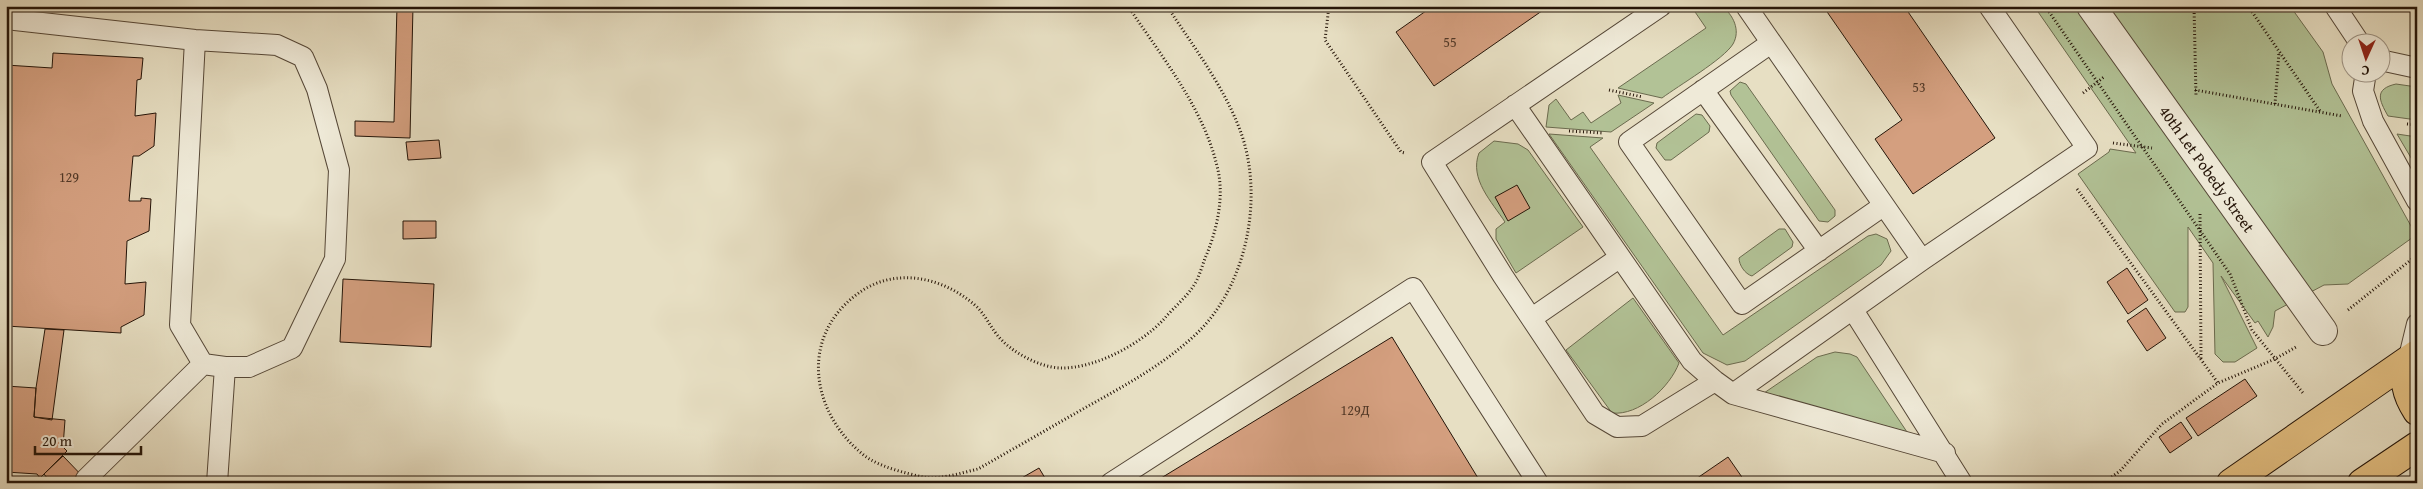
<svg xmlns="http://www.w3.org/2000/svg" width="2423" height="489" viewBox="0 0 2423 489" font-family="'Gentium Book Plus',serif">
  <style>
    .green { fill: #b2c296; stroke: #6b6b4f }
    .building { fill: #d49f7f; stroke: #241408 }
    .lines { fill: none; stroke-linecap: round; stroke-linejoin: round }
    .service-casing { stroke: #554737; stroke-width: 22 }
    .pedestrian-casing { stroke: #554737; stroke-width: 30 }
    .primary-casing { stroke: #241408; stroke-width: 30 }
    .path { stroke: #241408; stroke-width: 3; stroke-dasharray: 1 2.5; stroke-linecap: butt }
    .service { stroke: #efead8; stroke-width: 20 }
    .pedestrian { stroke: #efead8; stroke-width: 28 }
    .primary { stroke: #e4c082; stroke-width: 28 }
    .labels { text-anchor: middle; stroke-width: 5; stroke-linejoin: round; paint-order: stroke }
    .number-label { font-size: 14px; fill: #503726 }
    .street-label { font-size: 16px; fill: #241408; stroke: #efead8 }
  </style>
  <rect width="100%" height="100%" fill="#e7dfc3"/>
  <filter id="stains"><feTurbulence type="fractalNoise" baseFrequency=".004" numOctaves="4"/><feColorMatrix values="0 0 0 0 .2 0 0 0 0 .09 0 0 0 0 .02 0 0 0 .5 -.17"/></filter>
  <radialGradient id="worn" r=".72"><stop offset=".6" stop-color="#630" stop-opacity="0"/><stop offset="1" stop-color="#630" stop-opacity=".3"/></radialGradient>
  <path class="green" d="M1691,6H1722C1733,15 1741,30 1733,44C1724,59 1678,86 1662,98L1618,88L1706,28Z
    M2034,6H2290L2323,52L2332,84L2416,235L2348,284L2324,285L2275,311L2273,327L2268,337L2258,321L2255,323L2221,276L2257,348L2235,362H2223L2215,354L2213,263L2188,227V307L2185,312H2175L2078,174L2109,152L2110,149L2136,153Z
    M1740,82L1746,84L1835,210V216L1828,222L1819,221L1731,95L1730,91Z
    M2396,84L2417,87V120L2388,116C2379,100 2374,89 2396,84Z
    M1618,95L1654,103L1611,132L1546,127L1549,105L1556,99L1571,120L1583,112L1591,123L1621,103Z
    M1696,114L1702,115L1710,126L1709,132L1671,160H1665L1656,148L1657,143Z
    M1549,134L1603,138L1590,147L1723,335L1868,236L1876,234L1887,239L1891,251L1881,265L1745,361L1727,365L1703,353Z
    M2397,134L2417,137V168Z
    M1494,141L1518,144L1528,150L1583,227L1516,273L1496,239V229L1505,222C1492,202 1469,179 1479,153Z
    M1779,229H1785L1793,242L1792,247L1752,276C1745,274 1739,265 1739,258Z
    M1633,298L1679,363C1670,387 1639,416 1612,413L1566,350Z
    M1835,352L1850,354L1857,357L1907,432L1764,393L1817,357Z"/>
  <path class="building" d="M397,6H413L410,138L355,136V121L394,122Z
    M1433,6H1549L1434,86L1396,32Z
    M1823,6H1904L1995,138L1913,194L1875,139L1902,120Z
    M53,53L143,58L141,79L137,80L135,116L156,113L154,146L139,156H133L129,201H141V198L151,199L149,231L127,241L125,284L146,282L144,315L121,327V333L6,326V65L52,68Z
    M439,140L441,158L408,160L406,142Z
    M1517,185L1530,208L1508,221L1495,197Z
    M403,221H436V238L403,239Z
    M2127,268L2148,300L2128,314L2107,282Z
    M343,279L434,284L431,347L340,342Z
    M2146,308L2166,338L2147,351L2127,321Z
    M45,329L64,330L52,420L34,417L36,388Z
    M1392,337L1481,483H1153Z
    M2245,379L2257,396L2198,436L2186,418Z
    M6,386L36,388L34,417L65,420L63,447L67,451L40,478L37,474L6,472Z
    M2181,422L2192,438L2170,453L2159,437Z
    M63,456L89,483H51L44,474Z
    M1728,457L1746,483H1690Z
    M1039,468L1048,483H1013Z"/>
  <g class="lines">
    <defs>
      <path id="service" d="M1661,6L1432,162L1503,276L1595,414L1617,427L1642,426L1715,381
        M1746,6L1922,260
        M2335,6L2359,42
        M6,19L195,40L277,45L303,57L317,89L339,170L335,259L292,348L249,367H225
        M195,40L180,325L203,364L225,367L217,483
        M1771,43L1629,142L1742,304L1883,206
        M2380,60L2417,68
        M2366,72L2363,91L2373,121L2417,201
        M1703,90L1819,251
        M1515,105L1692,361L1715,381L1733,394L1945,453
        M1853,310L1962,483
        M1532,318L1619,258
        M2408,361L2417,324
        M1733,394L1922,260L2087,148L1989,6
        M86,479L203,364
        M1111,483L1413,288L1538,483"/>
      <g id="pedestrian">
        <path id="s1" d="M2091,6L2323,331"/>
      </g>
      <path id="primary" d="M2408,361C2403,380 2406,394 2417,411
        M2231,483L2417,354
        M2362,483L2417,446"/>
    </defs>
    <use href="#service" class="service-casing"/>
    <use href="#pedestrian" class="pedestrian-casing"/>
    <use href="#primary" class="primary-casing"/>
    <path class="path" d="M1128,6C1161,56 1203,107 1217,166C1225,195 1217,230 1206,256C1202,265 1200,276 1194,285C1187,297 1173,308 1164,319C1141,344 1095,369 1060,368C1039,367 1011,352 998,336C990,326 985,315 977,307C943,276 893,266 856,295C798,339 812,415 865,456C880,467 905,473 923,477C940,480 961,473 978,469C1015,448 1053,426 1090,405C1126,385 1164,364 1194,336C1247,288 1265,196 1240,130C1223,85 1193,46 1167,6
      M1329,6L1325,40L1401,152L1405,153
      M2045,6L2230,274L2252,330L2303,393
      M2194,6L2196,96
      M2248,6L2320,111
      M1609,90L1643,97
      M2195,90L2342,116
      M2083,93L2104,77
      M2275,104L2279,52
      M2407,124L2417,125
      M1569,131L1603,133
      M2113,143L2152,148
      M2077,189L2218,383
      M2200,214L2201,359
      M2348,310L2417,255
      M2103,483L2120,471L2162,424L2218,383L2275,359L2296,347"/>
    <use href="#service" class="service"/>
    <use href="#pedestrian" class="pedestrian"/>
    <use href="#primary" class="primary"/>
  </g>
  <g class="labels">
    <g class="number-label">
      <text x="1450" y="47">55</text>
      <text x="1919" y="92">53</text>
      <text x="69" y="182">129</text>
      <text x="1355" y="415">129Д</text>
    </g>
    <g class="street-label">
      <text dy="6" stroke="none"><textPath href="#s1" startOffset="200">40th Let Pobedy Street</textPath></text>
    </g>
  </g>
  <rect width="2423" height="489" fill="none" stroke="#e7dfc3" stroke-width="25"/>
  <rect x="8" y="8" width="2408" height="474" fill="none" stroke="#241408" stroke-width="2.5"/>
  <rect x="12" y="12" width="2398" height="464" fill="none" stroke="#241408"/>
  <g transform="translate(2366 58) rotate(183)"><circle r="24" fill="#efead8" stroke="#9e9485"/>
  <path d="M0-4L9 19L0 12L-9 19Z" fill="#8f2418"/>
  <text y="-8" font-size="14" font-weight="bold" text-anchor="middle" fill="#241408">С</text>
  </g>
  <path d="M35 446v8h106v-8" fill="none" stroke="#241408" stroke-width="2.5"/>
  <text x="42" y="446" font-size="15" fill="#241408" stroke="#efead8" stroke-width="4" paint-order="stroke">20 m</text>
  <rect width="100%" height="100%" filter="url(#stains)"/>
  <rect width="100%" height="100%" fill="url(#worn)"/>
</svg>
